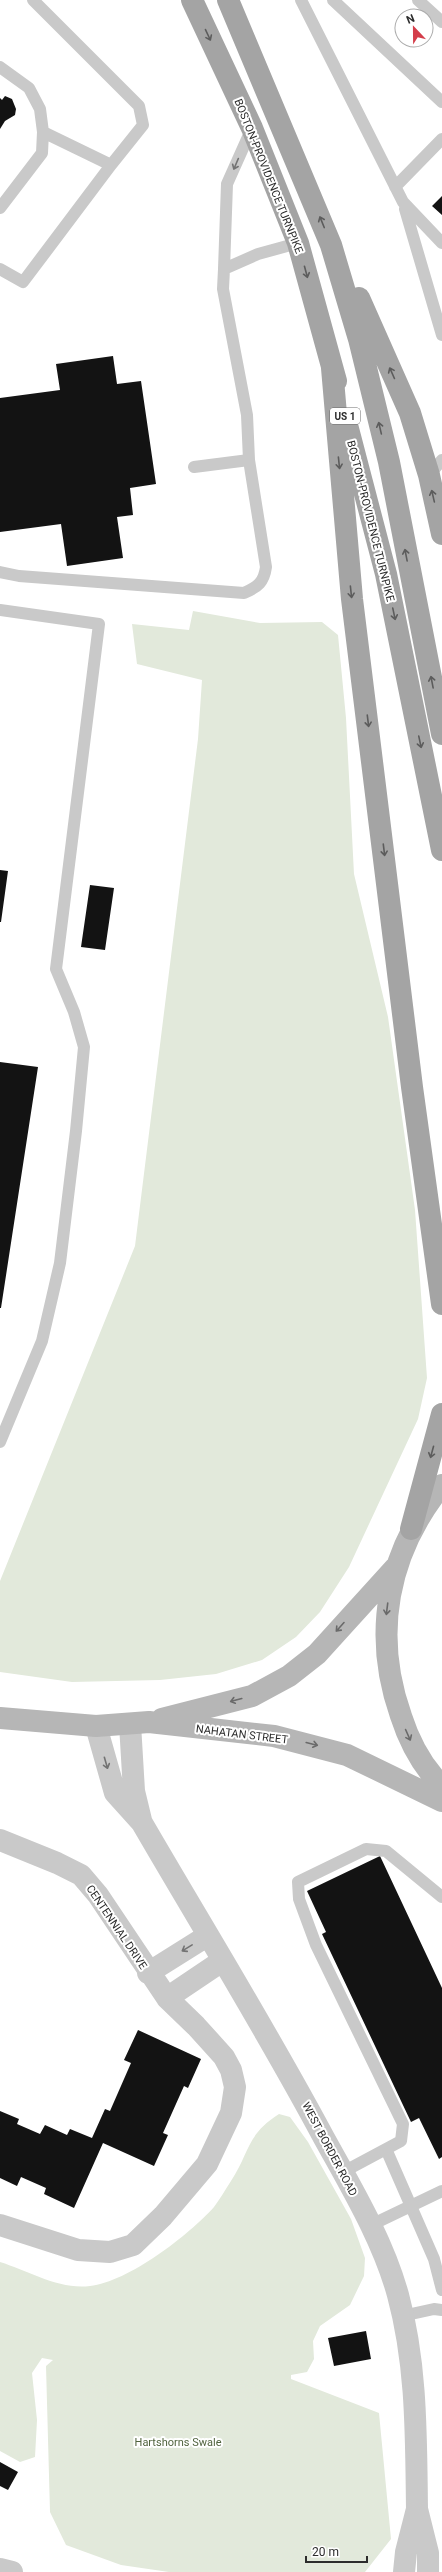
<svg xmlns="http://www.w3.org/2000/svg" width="442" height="2572" viewBox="0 0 442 2572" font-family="Roboto,sans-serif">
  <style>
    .green { fill: #e2e9db }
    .building { fill: #131313 }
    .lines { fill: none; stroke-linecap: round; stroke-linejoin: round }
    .service { stroke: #c9c9c9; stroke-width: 12 }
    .minor { stroke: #c9c9c9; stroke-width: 22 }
    .tertiary { stroke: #c9c9c9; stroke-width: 22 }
    .secondary { stroke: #b6b6b6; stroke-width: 22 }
    .primary { stroke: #a4a4a4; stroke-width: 22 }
    .oneway { stroke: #5c5c5c }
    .oneway2 { stroke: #737373 }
    .oneway3 { stroke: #6a6a6a }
    .labels { text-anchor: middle; stroke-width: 4; stroke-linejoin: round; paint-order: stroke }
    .shield { fill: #fff; stroke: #6b6b6b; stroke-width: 1 }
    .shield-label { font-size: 10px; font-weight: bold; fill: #2c2c2c }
    .street-label { font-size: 11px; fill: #2c2c2c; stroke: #fff }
    .park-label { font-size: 11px; fill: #50633e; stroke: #fff }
  </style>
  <rect width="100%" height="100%" fill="#fff"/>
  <path class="green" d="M193,611L260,623L322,622L338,635L346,718L354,874L388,1017L415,1210L427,1378L418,1419L349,1567L320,1612L296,1637L262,1660L216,1674L160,1680L72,1682L0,1672V1581L135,1246L198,739L202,680L137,664L132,624L189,630Z
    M279,2114L290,2117L308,2142L351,2219L365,2258L364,2276L350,2305L320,2326L313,2341L314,2359L307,2372L291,2375V2379L379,2413L391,2539L365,2572H169L121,2565L66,2545L50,2512L46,2366L53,2360L42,2358L32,2373L37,2420L35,2457L20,2462L0,2451V2262C29,2271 59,2290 90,2286C128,2282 189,2235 214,2207C220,2199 225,2190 231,2181C250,2152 246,2135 279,2114Z"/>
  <path class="building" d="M5,96L12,99L16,109L15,115L5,121L0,129V98L2,100Z
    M442,196V215L432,206Z
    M113,356L117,384L141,381L156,484L130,488L133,515L117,517L123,558L67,566L61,524L0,532V398L60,390L56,364Z
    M0,870L8,871L1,922H0Z
    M90,885L114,888L105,950L81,947Z
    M0,1062L38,1067L1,1308H0Z
    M380,1856L442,1988V2157L439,2159L419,2118L411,2122L322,1934L326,1932L307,1891Z
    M138,2030L201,2059L188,2088L184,2086L163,2133L168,2135L154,2166L103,2143L74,2208L44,2194L46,2188L21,2177L17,2186L0,2178V2111L19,2119L17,2124L40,2134L45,2125L67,2135L70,2129L92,2138L105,2109L110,2111L131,2063L124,2060Z
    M366,2331L371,2359L334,2366L328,2338Z
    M0,2462L18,2472L8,2490L0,2486Z"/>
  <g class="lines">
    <path class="service" d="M33,0L139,106L143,125L111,165L43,132
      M301,0L403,202L442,243
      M333,0L442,102
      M418,0L442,22
      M0,67L29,88L40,109L43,132L42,153L0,208
      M395,187L442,139
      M405,209L442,335
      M0,269L23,282L111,165
      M224,269L227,184L252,128
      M194,467L249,460L247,415L223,289L224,269L258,254L298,243
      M429,475L442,460
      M0,572L19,576L244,593C258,587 264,582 266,567L249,460
      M0,610L99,624L56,969L74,1012L84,1047L76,1131L60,1263L42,1341L0,1442
      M386,2149L434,2259L442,2290
      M343,2172L401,2141L403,2124L316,1945L299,1899L298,1882L366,1849L386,1851L442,1897
      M369,2226L442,2191
      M402,2316L434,2309L442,2310"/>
    <path class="minor" d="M130,1724L134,1791L141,1820
      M96,1726L115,1793L142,1823C203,1928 267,2031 324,2138C351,2187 383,2240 398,2295C417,2365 416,2437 417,2509
      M0,1840L57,1863L81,1875L98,1895L167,1998L196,2026L224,2057L231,2070L235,2087L231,2113L207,2164L163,2216L133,2245L110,2252L78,2250L0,2225
      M148,1973L207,1936
      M167,1998L222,1961
      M404,2572L406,2552L417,2509L428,2553V2572"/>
    <path class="tertiary" d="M0,2569L12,2572"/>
    <path class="secondary" d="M442,1485C387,1553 372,1634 401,1716C409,1741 423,1767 442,1786
      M0,1718L96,1726L149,1722L274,1736L347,1755L442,1801
      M162,1719L252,1696L289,1676L317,1654L395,1568"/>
    <path class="primary" d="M192,0L252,128L298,243L336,381
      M228,0L331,245L359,339L389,462L442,734
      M359,298L410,413L429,475L442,534
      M332,368L352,599L412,1087L442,1304
      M346,421L386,574L442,850
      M411,1529L442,1414"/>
  </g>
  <defs><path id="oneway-shaft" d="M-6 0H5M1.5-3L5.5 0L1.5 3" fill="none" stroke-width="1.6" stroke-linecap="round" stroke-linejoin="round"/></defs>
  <g class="oneway">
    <use href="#oneway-shaft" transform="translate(208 35) rotate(65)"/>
    <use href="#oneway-shaft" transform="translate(322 222) rotate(-112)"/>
    <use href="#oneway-shaft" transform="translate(306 272) rotate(75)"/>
    <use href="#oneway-shaft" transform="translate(392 373) rotate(-114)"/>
    <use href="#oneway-shaft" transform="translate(380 428) rotate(-103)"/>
    <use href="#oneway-shaft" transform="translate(339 463) rotate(84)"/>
    <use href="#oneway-shaft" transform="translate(433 496) rotate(-103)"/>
    <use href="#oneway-shaft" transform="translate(406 555) rotate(-101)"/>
    <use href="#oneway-shaft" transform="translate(351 592) rotate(84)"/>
    <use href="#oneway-shaft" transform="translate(394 614) rotate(78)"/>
    <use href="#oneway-shaft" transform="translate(432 682) rotate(-101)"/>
    <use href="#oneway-shaft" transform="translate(368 721) rotate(83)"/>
    <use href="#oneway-shaft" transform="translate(420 742) rotate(78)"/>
    <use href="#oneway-shaft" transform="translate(384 850) rotate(83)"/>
    <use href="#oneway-shaft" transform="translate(432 1452) rotate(105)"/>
  </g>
  <g class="oneway2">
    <use href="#oneway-shaft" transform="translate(236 164) rotate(113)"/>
    <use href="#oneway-shaft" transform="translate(106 1763) rotate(74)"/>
    <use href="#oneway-shaft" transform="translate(187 1948) rotate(149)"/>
  </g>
  <g class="oneway3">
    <use href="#oneway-shaft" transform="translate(387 1609) rotate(97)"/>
    <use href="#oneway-shaft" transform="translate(340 1627) rotate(132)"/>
    <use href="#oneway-shaft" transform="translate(236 1700) rotate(165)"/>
    <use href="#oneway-shaft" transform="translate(408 1735) rotate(66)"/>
    <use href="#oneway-shaft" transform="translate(312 1744) rotate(14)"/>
  </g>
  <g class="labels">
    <rect class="shield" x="330" y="408" width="30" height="16" rx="3"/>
    <g class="shield-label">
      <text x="345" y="420">US 1</text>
    </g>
    <g class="street-label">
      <text transform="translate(269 176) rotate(68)" y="4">BOSTON-PROVIDENCE TURNPIKE</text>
      <text transform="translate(371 521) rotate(76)" y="4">BOSTON-PROVIDENCE TURNPIKE</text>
      <text transform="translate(242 1734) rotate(7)" y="4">NAHATAN STREET</text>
      <text transform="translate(117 1927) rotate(56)" y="4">CENTENNIAL DRIVE</text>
      <text transform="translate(330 2149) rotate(62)" y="4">WEST BORDER ROAD</text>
    </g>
    <g class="park-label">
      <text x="178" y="2446">Hartshorns Swale</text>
    </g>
  </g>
  <g transform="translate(414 28) rotate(338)"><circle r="19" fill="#ffffff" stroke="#ababab"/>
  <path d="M0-3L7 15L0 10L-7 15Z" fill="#d43d4a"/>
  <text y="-6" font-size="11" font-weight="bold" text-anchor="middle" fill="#2c2c2c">N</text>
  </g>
  <path d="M306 2556v6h61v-6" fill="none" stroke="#2c2c2c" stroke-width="2"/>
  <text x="312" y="2556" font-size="12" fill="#2c2c2c" stroke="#ffffff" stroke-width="3" paint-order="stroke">20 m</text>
</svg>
